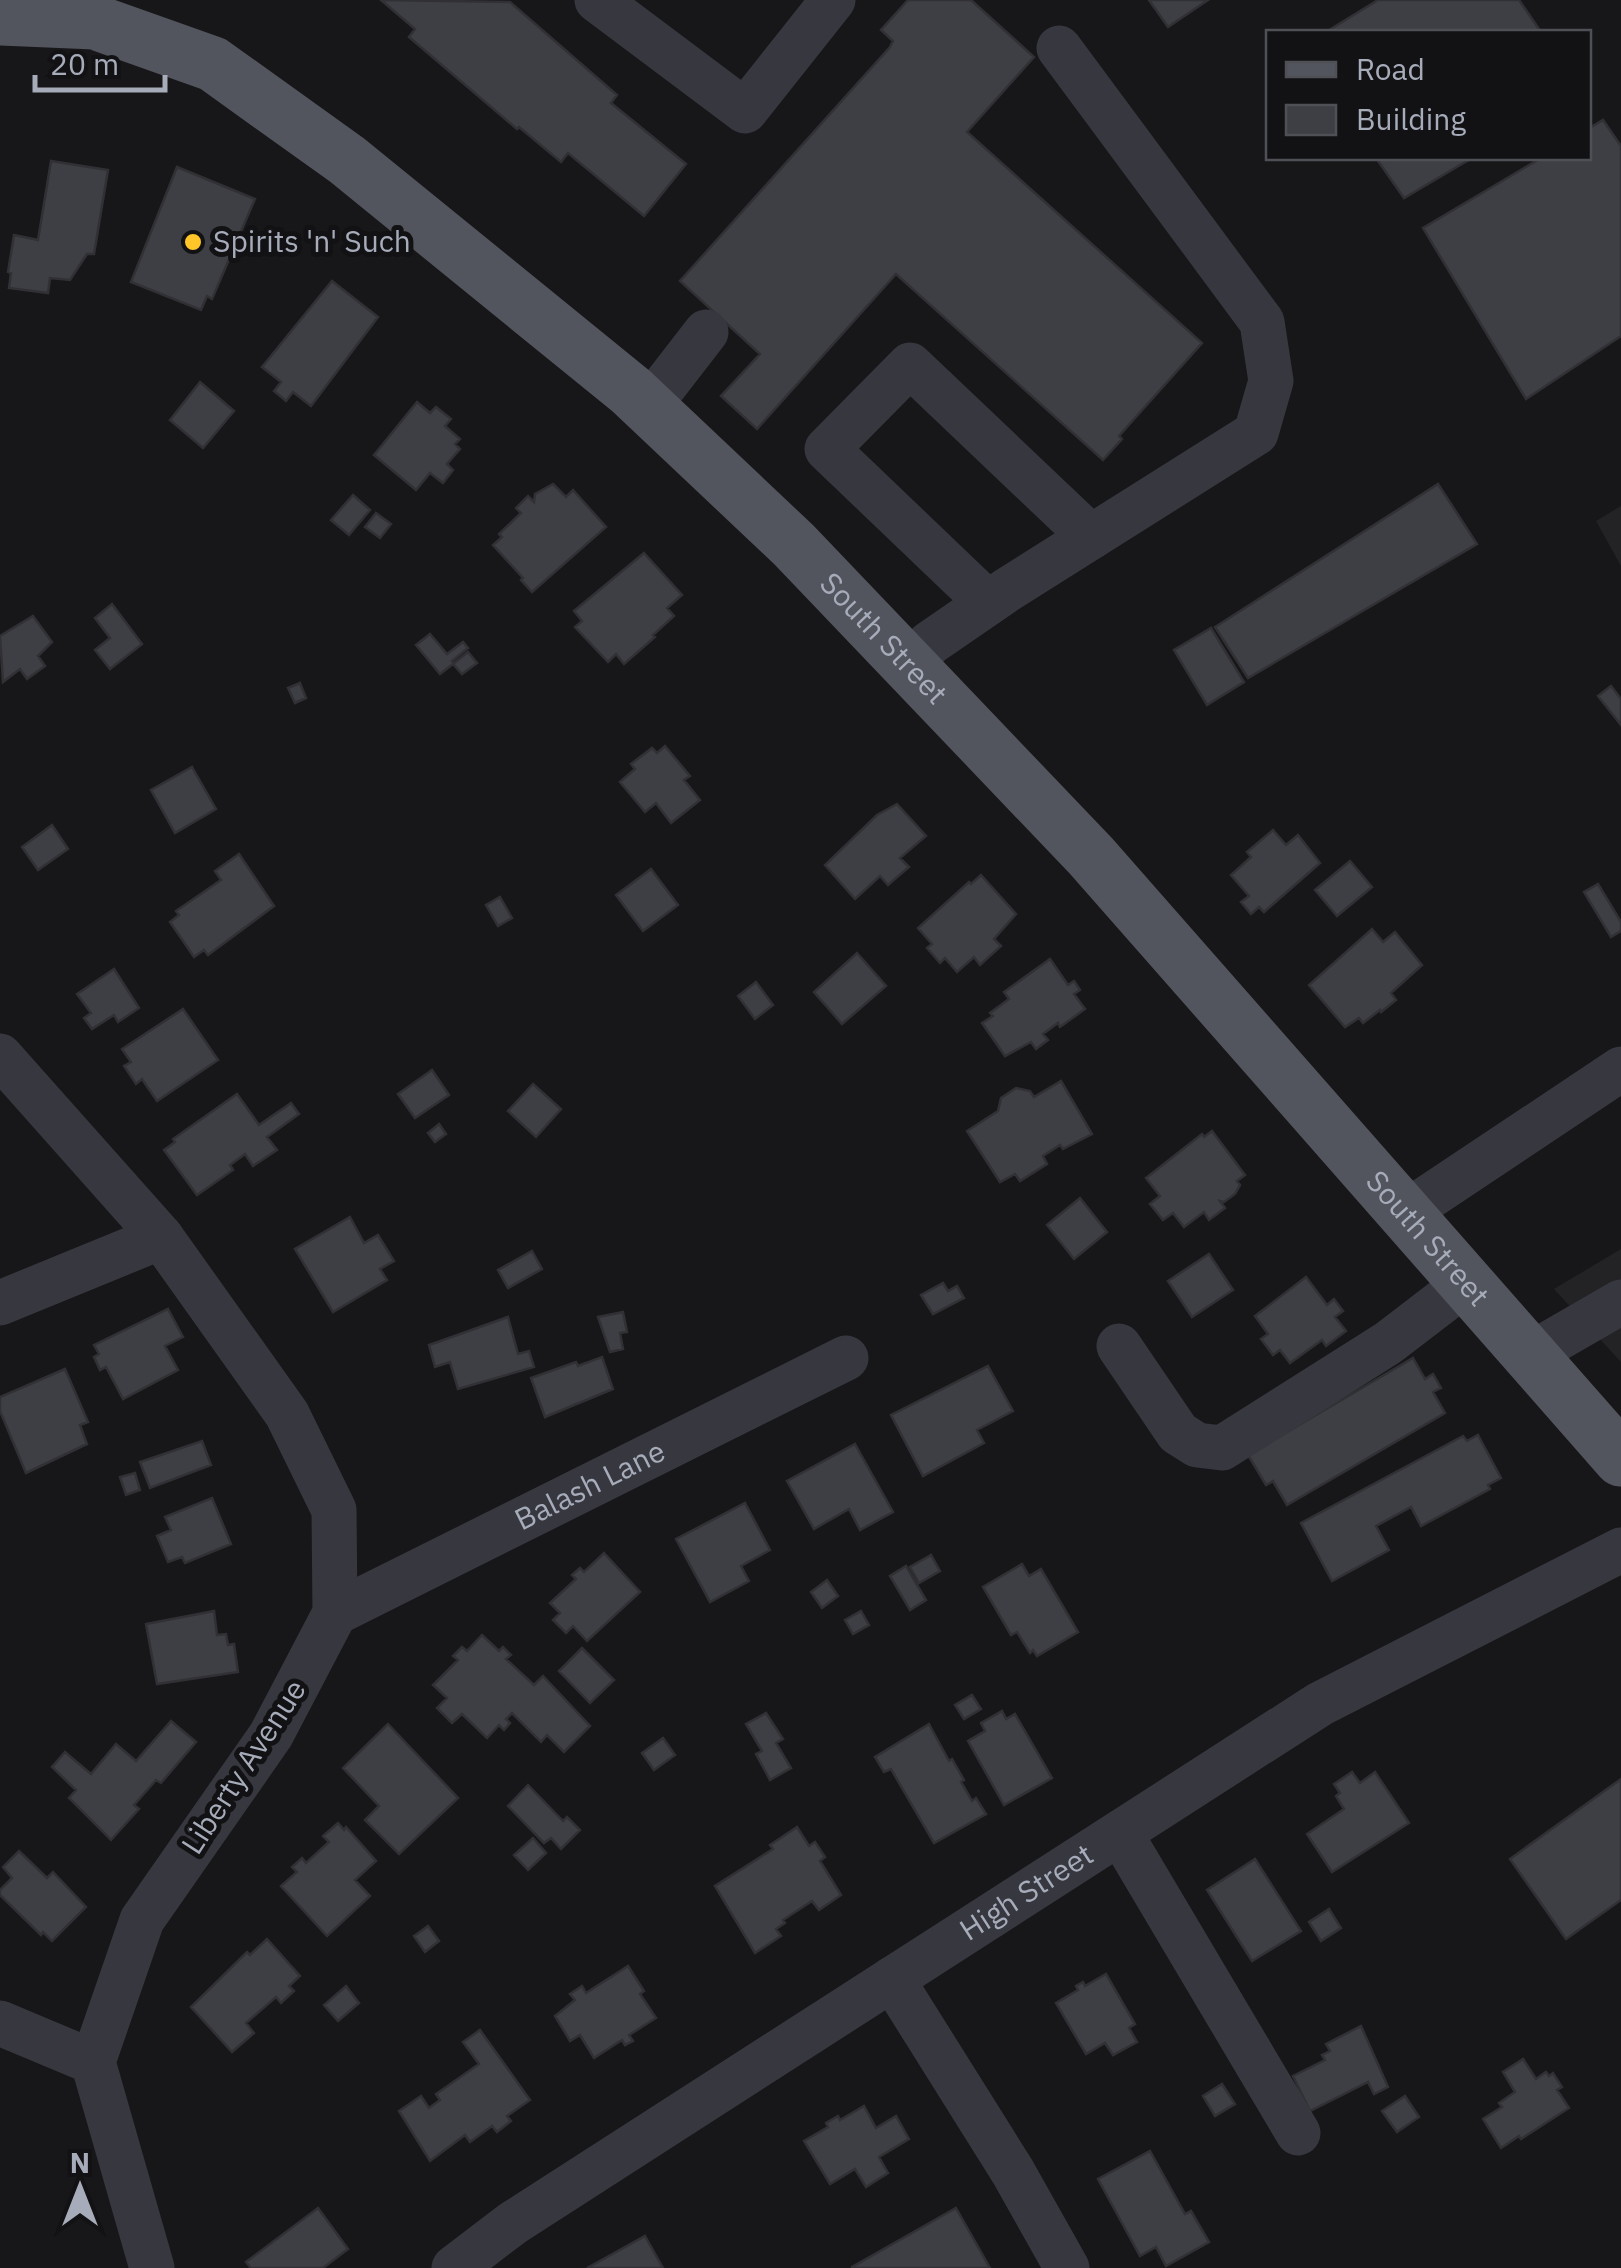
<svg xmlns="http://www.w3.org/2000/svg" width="1621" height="2268" viewBox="0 0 1621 2268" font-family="'IBM Plex Sans',sans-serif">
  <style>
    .built { fill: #232326 }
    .building { fill: #3e3f44; stroke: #313135; stroke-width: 2.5 }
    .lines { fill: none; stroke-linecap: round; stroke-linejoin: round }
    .minor { stroke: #37383f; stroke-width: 45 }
    .major { stroke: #53555e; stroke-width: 55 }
    .poi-dot { fill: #ffc529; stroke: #121214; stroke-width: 4 }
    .labels { text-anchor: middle; stroke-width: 10; stroke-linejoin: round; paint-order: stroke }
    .poi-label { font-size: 30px; fill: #a7acba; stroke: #121214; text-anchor: start }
    .street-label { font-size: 30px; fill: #a7acba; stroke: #121214 }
  </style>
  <rect width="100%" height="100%" fill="#171719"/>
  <path class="built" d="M1621,506V566L1596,521Z
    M1621,1249V1362L1554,1289Z"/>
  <path class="building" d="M381,0L510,2L617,95L611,103L686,164L644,216L568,153L561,162L519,127L517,129L409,37L415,29Z
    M908,0H971L1034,57L967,132L1202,343L1119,436L1122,439L1103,460L896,274L757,429L721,396L760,354L680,281L890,47L893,41L881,30Z
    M1149,0H1208L1168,27Z
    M1378,0H1519L1541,32H1326Z
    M1603,120L1621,146V336L1526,399L1423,228L1541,158H1588V129Z
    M1376,158H1472L1404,198Z
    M51,161L108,170L94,254H87L70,280L50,278L48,293L9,288L11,273L8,272L14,235L38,240Z
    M177,167L255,199L212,299L207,296L201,310L131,282Z
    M332,281L378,317L311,406L293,392L286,401L274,391L281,382L262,367Z
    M200,382L234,411L203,448L170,420Z
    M417,402L430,413L436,407L451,419L445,426L460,439L455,444L460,449L447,464L453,470L443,483L430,473L416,490L374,455Z
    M553,484L566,497L573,490L606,527L532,592L521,580L523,578L493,545L502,537L499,534L521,513L516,508L528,496L534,502L535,494Z
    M1438,484L1477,544L1248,678L1215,627Z
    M353,495L370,510L349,535L331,520Z
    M376,513L391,524L380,538L365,527Z
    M644,553L682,595L667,608L674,616L653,635L655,637L624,664L616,654L608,662L575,627L582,621L574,611Z
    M112,604L142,644L110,669L95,650L110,638L95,618Z
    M33,616L52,642L38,656L45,666L27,679L20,669L3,682L0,636Z
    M1211,628L1244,682L1207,705L1174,650Z
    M430,634L447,654L463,642L468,648L452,661L454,663L468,652L477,663L462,674L453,664L440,674L416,645Z
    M300,683L306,698L295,703L288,688Z
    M1611,686L1621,699V725L1598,696Z
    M665,746L690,776L684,780L700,800L671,823L656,803L645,812L620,782L635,769L631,764L652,748L657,753Z
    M192,767L216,809L175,833L151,790Z
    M897,804L926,836L900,858L909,867L888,885L880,876L855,899L825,865L877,815Z
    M52,825L68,849L38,870L22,847Z
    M1273,830L1286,845L1298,835L1320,863L1264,912L1259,907L1251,914L1241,902L1249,896L1231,875L1251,857L1247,852Z
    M239,854L274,906L208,955L204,950L194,957L170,922L179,915L176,911L221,880L215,871Z
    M1350,861L1372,887L1337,916L1315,890Z
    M651,869L678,905L643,931L616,895Z
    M981,875L1016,914L994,939L1001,946L980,965L974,957L957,972L945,958L940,963L927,948L932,944L918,928L969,882L971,884Z
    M1598,884L1621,922V931L1611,937L1584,892Z
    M500,897L512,918L498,926L486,905Z
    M1372,929L1383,942L1395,932L1422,965L1391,993L1396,1000L1381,1012L1380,1010L1363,1023L1359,1018L1345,1027L1309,985Z
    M857,953L886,986L842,1024L814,992Z
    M1050,959L1068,985L1074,981L1080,990L1074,994L1085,1009L1060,1027L1058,1023L1043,1034L1048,1040L1036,1049L1031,1042L1005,1056L982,1023L993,1016L990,1013L1009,999L1004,992Z
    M114,969L139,1008L118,1022L114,1015L92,1029L84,1018L91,1013L77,994Z
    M756,982L773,1005L755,1019L738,996Z
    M183,1009L218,1060L157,1101L142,1079L136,1084L124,1066L131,1062L122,1049Z
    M432,1070L449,1095L415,1118L398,1094Z
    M1061,1081L1092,1134L1063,1149L1060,1145L1043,1156L1047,1164L1020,1181L1015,1174L1000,1182L967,1131L998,1111L1001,1098L1016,1088L1030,1091L1034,1097Z
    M533,1084L561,1109L536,1137L508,1111Z
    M237,1094L259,1125L291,1103L299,1114L267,1137L277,1150L253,1166L245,1154L230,1165L233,1170L197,1195L164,1150L175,1142L173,1139Z
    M439,1124L446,1134L435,1142L428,1133Z
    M1212,1131L1245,1175L1237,1181L1240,1185L1235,1194L1224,1202L1220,1201L1225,1208L1209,1220L1204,1212L1184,1227L1173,1213L1163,1220L1150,1204L1160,1196L1146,1178L1202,1134L1204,1137Z
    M1080,1198L1107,1232L1074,1259L1047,1225Z
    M350,1217L364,1243L378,1235L394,1261L380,1269L387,1280L333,1312L295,1249Z
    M532,1251L542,1269L508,1288L498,1270Z
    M1209,1254L1233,1290L1192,1317L1168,1281Z
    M1306,1277L1327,1305L1334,1299L1343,1311L1335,1317L1346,1331L1326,1346L1322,1340L1290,1363L1280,1350L1273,1355L1261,1339L1268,1334L1255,1316Z
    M943,1283L948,1291L957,1286L964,1298L933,1314L921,1295Z
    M168,1309L183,1337L165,1346L178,1370L123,1399L106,1367L100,1370L94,1357L99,1354L94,1345Z
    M623,1312L627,1332L620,1333L623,1349L610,1352L598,1317Z
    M508,1317L518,1354L529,1351L534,1367L458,1389L450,1362L435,1367L429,1345Z
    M602,1357L613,1389L545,1417L531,1378L576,1362L578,1366Z
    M1413,1358L1425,1379L1433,1374L1441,1388L1433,1392L1445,1413L1287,1505L1273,1481L1266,1485L1248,1455Z
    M988,1366L1013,1411L977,1430L984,1443L923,1476L891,1415Z
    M65,1369L88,1422L80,1425L87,1444L26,1473L0,1411V1397Z
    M1478,1435L1501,1478L1488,1485L1490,1489L1421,1526L1411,1507L1376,1526L1389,1550L1332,1581L1301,1523L1463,1436L1467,1441Z
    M202,1441L211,1465L150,1488L140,1462Z
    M855,1444L893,1512L860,1530L849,1509L814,1529L787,1481Z
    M135,1473L140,1490L126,1495L120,1477Z
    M212,1498L231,1544L185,1563L182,1557L168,1562L157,1536L171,1530L165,1517Z
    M745,1503L770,1550L741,1566L749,1581L710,1602L676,1539Z
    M604,1553L640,1592L587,1641L573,1626L566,1633L553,1620L560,1613L550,1603L576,1579L572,1575L580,1568L584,1572Z
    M931,1555L940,1571L919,1583L910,1567Z
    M1022,1564L1029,1576L1041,1569L1078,1632L1037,1656L1033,1650L1030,1653L1017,1632L1011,1635L983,1587Z
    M906,1566L926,1600L910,1610L890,1576Z
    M827,1580L838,1596L822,1608L811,1592Z
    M214,1611L217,1635L226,1634L228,1645L234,1644L238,1672L157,1684L146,1624Z
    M861,1611L869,1625L853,1634L845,1620Z
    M482,1635L499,1651L503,1647L511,1655L506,1659L534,1685L543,1676L590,1726L564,1752L547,1735L541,1742L512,1713L506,1719L510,1723L504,1730L499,1725L487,1738L462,1714L452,1723L437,1708L447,1698L433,1685L458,1660L453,1656L462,1647L467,1651Z
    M582,1648L614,1680L590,1703L559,1671Z
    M972,1695L981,1709L964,1719L955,1705Z
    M1002,1711L1006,1719L1015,1714L1052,1778L1004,1805L968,1741L985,1731L981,1723Z
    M766,1713L783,1739L776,1743L791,1768L770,1780L756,1754L762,1751L746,1724Z
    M171,1721L196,1742L161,1783L156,1780L134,1805L139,1809L111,1840L69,1798L76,1790L52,1767L65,1752L91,1774L116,1744L136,1761Z
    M388,1724L458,1798L399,1854L365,1820L379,1806L343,1768Z
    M929,1724L949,1761L952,1759L964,1780L961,1782L972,1801L976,1798L986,1814L934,1843L891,1769L884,1772L875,1757Z
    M663,1738L675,1755L654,1770L642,1753Z
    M1352,1772L1360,1783L1375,1772L1409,1823L1332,1872L1307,1834L1344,1809L1336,1796L1340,1793L1334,1784Z
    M1621,1779V1900L1566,1939L1510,1859Z
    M528,1785L563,1821L567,1817L580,1830L561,1849L551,1838L544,1843L508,1806Z
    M338,1823L344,1830L346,1827L376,1861L355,1880L370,1896L327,1936L281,1886L297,1872L292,1867L302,1858L306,1863L329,1842L323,1836Z
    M797,1827L809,1846L815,1842L825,1857L820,1861L841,1895L819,1910L812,1901L783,1920L785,1923L776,1929L781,1936L755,1953L715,1886L773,1849L770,1845Z
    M533,1838L546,1853L528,1870L514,1855Z
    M19,1851L47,1878L53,1872L86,1907L52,1941L43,1932L41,1935L0,1895V1890L12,1878L3,1867Z
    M1255,1859L1301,1931L1252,1961L1207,1890Z
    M1329,1909L1341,1928L1321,1941L1309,1922Z
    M428,1926L439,1941L425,1952L414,1936Z
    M267,1939L300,1976L289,1986L294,1991L281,2003L276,1997L246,2023L254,2033L232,2052L191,2007L247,1952L250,1955Z
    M628,1966L644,1991L640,1994L656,2018L629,2035L633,2041L625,2045L622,2040L594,2058L580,2035L570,2041L555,2016L575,2000L570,1994L582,1986L586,1993Z
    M1106,1974L1135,2024L1129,2028L1137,2042L1113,2055L1105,2043L1086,2054L1056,2003L1078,1990L1076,1986L1083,1982L1085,1986Z
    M346,1986L359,2003L338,2021L324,2005Z
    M1361,2026L1388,2087L1374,2094L1368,2082L1310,2111L1293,2076L1325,2060L1322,2055L1330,2051L1326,2044Z
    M480,2030L530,2100L507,2116L511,2121L497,2132L492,2126L470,2142L465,2135L430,2161L399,2111L421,2096L429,2108L440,2100L436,2094L479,2064L463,2042Z
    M1523,2059L1536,2079L1546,2072L1549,2076L1553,2073L1562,2087L1557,2090L1569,2108L1521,2139L1519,2136L1501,2148L1483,2119L1502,2107L1499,2103L1515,2092L1503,2072Z
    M1222,2084L1235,2104L1215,2116L1203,2096Z
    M1405,2096L1419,2117L1397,2132L1382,2111Z
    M864,2106L876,2128L896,2116L909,2139L879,2157L888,2173L866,2187L855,2169L830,2184L804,2141L828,2127L826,2123L838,2116L840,2120Z
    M1150,2151L1185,2214L1191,2211L1209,2242L1166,2266L1156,2247L1140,2256L1098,2179Z
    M318,2208L348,2249L323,2268H251L246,2262Z
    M956,2208L990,2268H852V2267Z
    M645,2236L663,2268H587Z"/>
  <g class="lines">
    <g class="minor">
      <path d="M597,0L745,111L833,0"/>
      <path d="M644,404L665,385L706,332"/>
      <path d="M988,603L827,449L910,365L1091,537"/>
      <path d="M908,665L930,643L1007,590L1256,433L1271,381L1262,322L1059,48"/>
      <path d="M0,1056L161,1237L287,1414L334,1510L335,1613L271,1735L142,1920L93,2062L152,2268"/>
      <path d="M1405,1213L1621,1069"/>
      <path d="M0,1303L161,1237"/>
      <path d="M1119,1346L1178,1433L1197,1445L1222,1448L1388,1343L1465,1284"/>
      <path d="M1529,1355L1621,1302"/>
      <path id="s1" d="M335,1613L846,1358"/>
      <path d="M1120,1833L1298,2133"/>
      <path d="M892,1979L1013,2172L1067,2268"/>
      <path d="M0,2023L93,2062"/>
      <path id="s2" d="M454,2268L513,2223L1320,1704L1621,1550"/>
    </g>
    <path class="major" id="s3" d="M0,18L95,22L213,64L347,160L631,391L794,545L1091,856L1621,1459"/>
  </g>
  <circle class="poi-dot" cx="193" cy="242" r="10"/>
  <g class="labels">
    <g class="poi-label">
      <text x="213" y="252">Spirits 'n' Such</text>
    </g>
    <g class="street-label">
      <text dy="10" stroke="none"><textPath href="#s3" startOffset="1105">South Street</textPath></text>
      <text dy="10" stroke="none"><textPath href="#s3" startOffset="1915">South Street</textPath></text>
      <text dy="10" stroke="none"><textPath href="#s1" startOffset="285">Balash Lane</textPath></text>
      <text transform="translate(244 1767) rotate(-57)" y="10">Liberty Avenue</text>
      <text dy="10" stroke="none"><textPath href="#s2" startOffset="685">High Street</textPath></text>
    </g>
  </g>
  <rect x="1266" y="30" width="325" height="130" fill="#121214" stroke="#4e5056" stroke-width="2.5"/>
  <rect x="1286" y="62" width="50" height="15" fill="#53555e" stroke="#4e5056" stroke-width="2.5"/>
  <text x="1356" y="80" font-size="30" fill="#a7acba">Road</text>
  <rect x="1286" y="105" width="50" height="30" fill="#3e3f44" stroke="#4e5056" stroke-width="2.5"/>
  <text x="1356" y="130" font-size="30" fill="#a7acba">Building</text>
  <g transform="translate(80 2188)" stroke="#121214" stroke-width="8" paint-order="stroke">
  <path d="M0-8L18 38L0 25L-18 38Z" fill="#a7acba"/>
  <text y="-15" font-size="28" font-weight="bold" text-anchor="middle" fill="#a7acba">N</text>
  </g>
  <path d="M35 75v15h130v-15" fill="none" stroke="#a7acba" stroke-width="5"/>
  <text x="50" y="75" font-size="30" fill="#a7acba" stroke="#121214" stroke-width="8" paint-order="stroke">20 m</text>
</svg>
